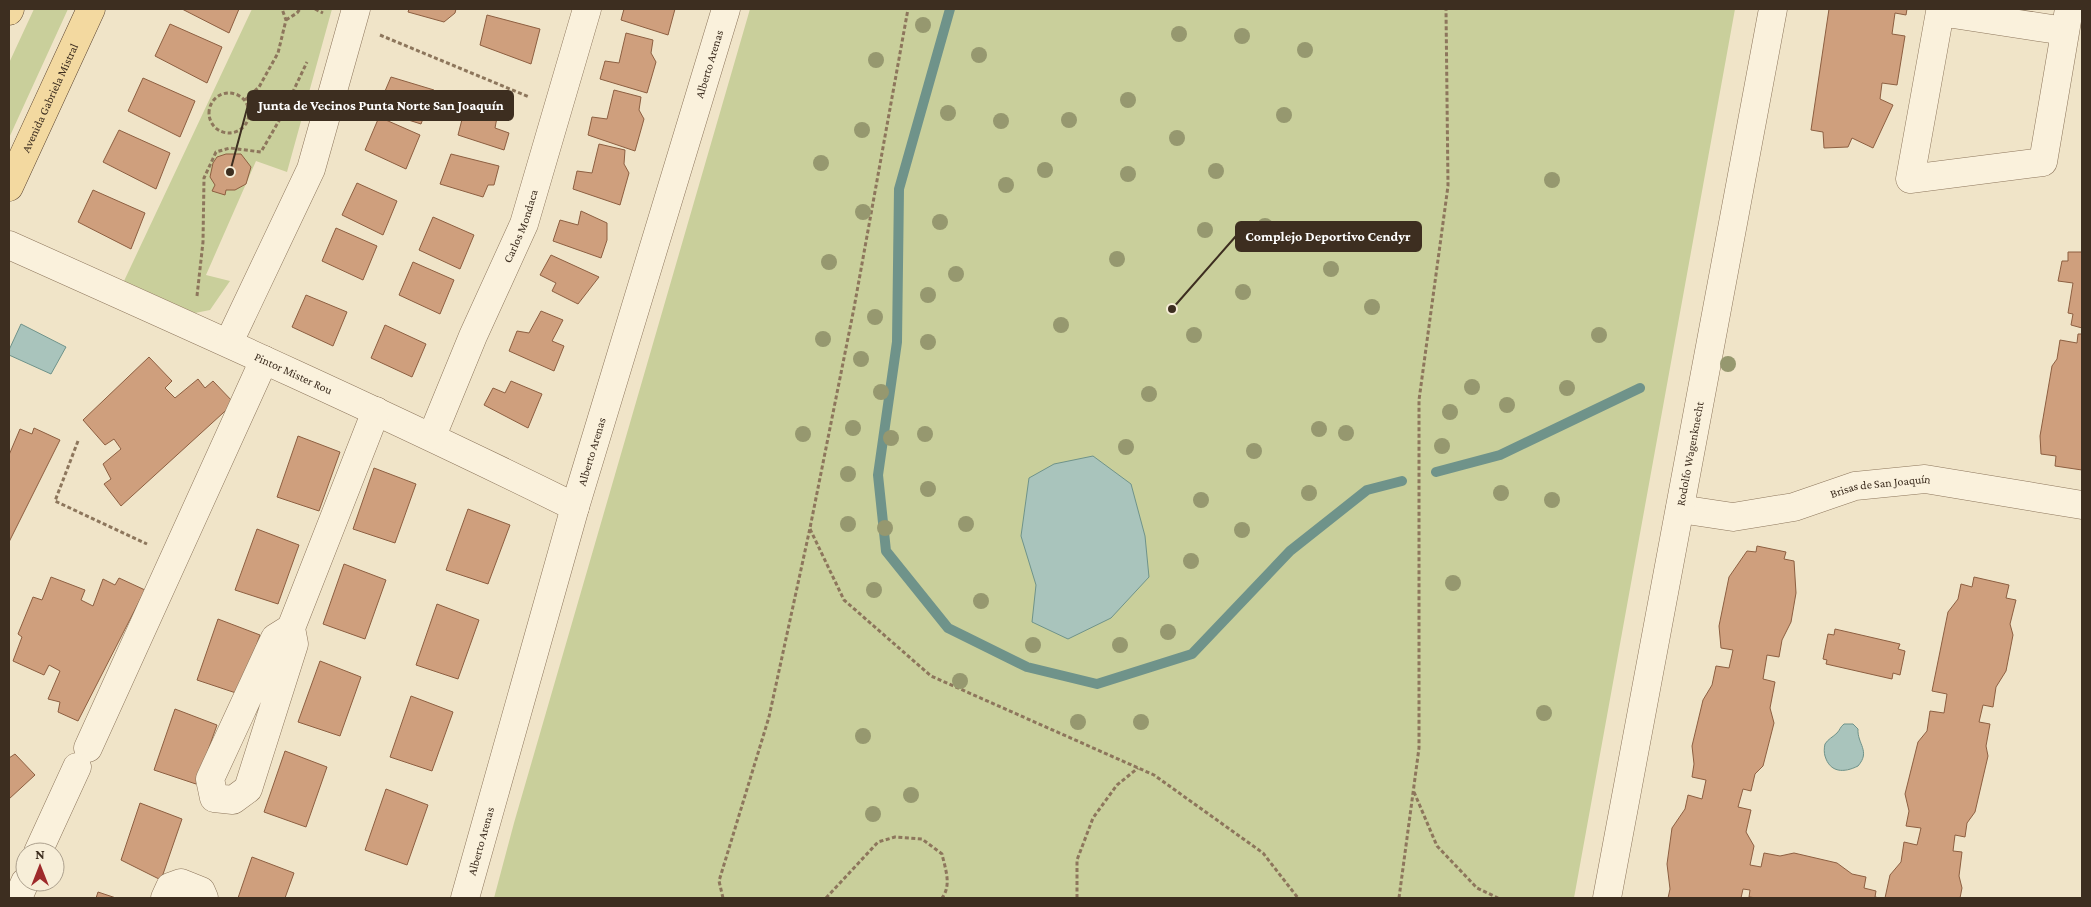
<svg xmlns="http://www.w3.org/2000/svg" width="2091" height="907" viewBox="0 0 2091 907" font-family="'Crimson Pro',serif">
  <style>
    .green { fill: #c9cf9b }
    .water { fill: #a9c4bc; stroke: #6f938a }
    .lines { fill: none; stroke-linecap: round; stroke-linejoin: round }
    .stream { stroke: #6f938a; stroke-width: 10 }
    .building { fill: #cf9f7d; stroke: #8d5f41 }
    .minor-casing { stroke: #8d765c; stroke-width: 29 }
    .major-casing { stroke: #5b4430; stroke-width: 29 }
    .path { stroke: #8d765c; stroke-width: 3; stroke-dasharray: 4 2.5; stroke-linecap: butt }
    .minor { stroke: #faf1dc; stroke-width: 28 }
    .major { stroke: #f3d9a0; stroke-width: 28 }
    .tree { fill: #96986f }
    .labels { text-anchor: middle; stroke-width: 4; stroke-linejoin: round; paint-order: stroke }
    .street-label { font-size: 12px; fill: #3d2e20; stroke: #f7eed8 }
    .leader { fill: none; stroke: #3d2e20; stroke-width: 2 }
    .callout-dot { fill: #3d2e20; stroke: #f7eed8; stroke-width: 2 }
    .callout { fill: #3d2e20; stroke: #3d2e20; stroke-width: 2 }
    .callout-label { font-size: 14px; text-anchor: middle; font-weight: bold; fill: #fff }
  </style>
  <rect width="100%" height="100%" fill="#f0e4c8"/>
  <path class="green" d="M34,9H68L9,138V63Z
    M252,9H332L287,172L256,161L206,275L230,281L210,310L195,313L124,281Z
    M750,9H1735L1574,898H494L514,823Z"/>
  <path class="water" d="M21,324L66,347L51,374L9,355V350Z
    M1093,456L1131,484L1145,536L1149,577L1111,618L1068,639L1032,622L1036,585L1021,536L1029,478L1054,464Z
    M1844,724H1853L1858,729C1857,744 1871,751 1858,766C1844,773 1830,773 1825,756C1824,753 1824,748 1825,744C1828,739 1833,737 1837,733C1840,730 1840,727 1844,724Z"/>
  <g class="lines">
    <path class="stream" d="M950,9L899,189L897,342L878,475L886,551L948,628L1027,667L1097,684L1192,654L1290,551L1367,490L1402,481
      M1436,472L1500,455L1640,388"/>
  </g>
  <path class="building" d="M182,9H239L229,33Z
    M409,9H456L455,13L444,22L408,12Z
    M624,9H675L668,35L621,20Z
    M1829,9H1907L1906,15L1895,13L1892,34L1905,36L1897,85L1882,83L1880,99L1893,105L1873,148L1852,138L1848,147L1824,148L1823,132L1811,130Z
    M487,15L540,29L531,64L480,45Z
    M170,24L222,47L207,83L155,56Z
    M626,33L653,40L651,53L656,62L647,93L600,79L605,61L619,63Z
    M391,77L434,90L421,124L377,110Z
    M143,78L195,101L180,137L128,111Z
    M614,90L641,97L639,110L644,119L635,151L588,135L592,117L607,119Z
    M466,104L498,112L495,128L509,133L504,150L458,135Z
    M379,117L420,135L406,169L365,150Z
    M119,130L170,153L156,189L103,162Z
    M599,144L625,150L624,164L629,173L620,205L573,189L577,171L592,173Z
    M226,154H241L251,167L246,184L235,190H226L225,195L212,191L215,185L210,177L213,163L217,157Z
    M451,154L499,166L494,185H488L483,197L440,184Z
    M357,183L397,201L383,235L342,215Z
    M93,190L145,213L131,249L78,222Z
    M581,211L607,223V240L601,258L553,241L560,220L578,225Z
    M433,217L474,235L460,269L419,250Z
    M336,228L377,246L363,280L322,261Z
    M2068,252H2082V328L2071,325L2073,314L2068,313L2073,283L2058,281L2062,261H2068Z
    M551,255L599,277L578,304L552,291L556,283L540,275Z
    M413,262L454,280L440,314L399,295Z
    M306,295L347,312L333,346L292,327Z
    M541,311L563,320L552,341L564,346L554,371L509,351L517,331L529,333Z
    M385,325L426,344L412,377L371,358Z
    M2078,334H2082V470L2055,466L2056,456L2041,454L2040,436L2052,366L2057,359L2060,340L2077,343Z
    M149,357L172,381L165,388L175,398L198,379L205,388L213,381L234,403L121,506L104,484L111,479L103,464L121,449L114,439L105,445L83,420Z
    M511,381L542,394L528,428L484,405L493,388L505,393Z
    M34,428L60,440L9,542V455L20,429L32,434Z
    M298,436L340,452L319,511L277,497Z
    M374,468L416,484L395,543L353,529Z
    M468,509L510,525L488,584L446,570Z
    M257,529L299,545L278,604L235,590Z
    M1757,546L1786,552L1784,559L1794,561L1796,593L1791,622L1782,640L1779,657L1767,655L1763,679L1775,682L1770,708L1774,723L1763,766L1755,774L1751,791L1743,789L1738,807L1751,810L1746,832L1754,846L1750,865L1761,867L1764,853L1780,856L1794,853L1837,863L1852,874L1866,877L1864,888L1876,891L1875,897L1880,898H1757L1749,897L1750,890L1743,889L1741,898H1668L1670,889L1667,864L1672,828L1685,809L1688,795L1702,799L1706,780L1692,777L1694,764L1692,746L1703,700L1712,685L1716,666L1729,668L1733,650L1721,648L1719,626L1729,577L1747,551L1756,552Z
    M344,564L386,580L365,639L323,624Z
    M51,577L85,590L81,600L93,606L103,579L115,585L119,578L145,590L78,721L58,712L60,702L48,699L60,671L49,665L44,675L13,661L22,637L18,634L33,597L42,600Z
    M1974,577L2009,585L2006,598L2016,600L2010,624L2013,635L2006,671L1996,687L1993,707L1983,705L1979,722L1990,724L1986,746L1988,756L1975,812L1967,823L1965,837L1955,835L1953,851L1962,852L1959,876L1962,888L1960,898H1885L1890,875L1901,862L1904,842L1917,845L1921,828L1906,826L1909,811L1905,794L1918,742L1927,731L1930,711L1944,713L1947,694L1932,691L1948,612L1958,599L1961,584L1972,587Z
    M437,604L479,620L458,679L416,665Z
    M218,619L260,635L239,694L197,680Z
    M1835,629L1900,644L1898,649L1905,651L1900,675L1893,673L1892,679L1826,664L1827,660L1823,659L1828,634L1834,635Z
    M320,661L361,677L340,736L298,722Z
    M411,696L453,712L432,771L390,757Z
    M175,709L217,725L196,784L154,770Z
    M285,751L327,767L306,827L264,812Z
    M15,754L35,775L9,799V758Z
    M386,789L428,805L407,865L365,850Z
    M140,803L182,819L161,880L121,860Z
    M252,857L294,873L285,898H238Z
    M98,892L116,898H96Z"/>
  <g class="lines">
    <defs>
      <g id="minor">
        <path d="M2065,31L1940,12L1910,179L2043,162L2069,9"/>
        <path id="s1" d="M9,245C199,330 389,415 575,507"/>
        <path d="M229,342L311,169L356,9"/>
        <path id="s2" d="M432,436L473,336L524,224L587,9"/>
        <path id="s3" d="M1680,509L1733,517L1794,507L1855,486L1925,479L2082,505"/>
        <path d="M291,628L275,638L210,779L214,798L233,800L248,789L294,644L291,628L376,411"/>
        <path d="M88,748L264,360"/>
        <path d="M38,852L77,767"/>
        <path d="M18,898L25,882"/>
        <path d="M165,898L170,887L181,883L201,891L204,898"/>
        <path id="s4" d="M465,898L575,507L726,9"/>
        <path id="s5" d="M1607,898L1773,9"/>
      </g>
      <g id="major">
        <path d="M9,11L10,9"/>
        <path id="s6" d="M9,187L91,9"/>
      </g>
    </defs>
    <use href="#minor" class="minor-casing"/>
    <use href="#major" class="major-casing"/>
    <path class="path" d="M315,9L323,13
      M286,20L297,13L300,9
      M380,35L529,97
      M209 113a20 20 0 1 1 40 0a20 20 0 1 1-40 0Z
      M245,100L259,87L278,53L286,20L282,9
      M197,296L203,242L204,178L216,152L230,148L261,152L280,119L307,62
      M78,441L55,501L147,544
      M810,529L844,600L931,676L1154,775L1263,853L1298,898
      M1414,792L1437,846L1477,888L1498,898
      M723,898L719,881L769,717L810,528L854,308L908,9
      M826,898L878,842L895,837L922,839L942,854C945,868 952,885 942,898
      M1077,898V860L1093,818L1117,785L1138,768
      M1399,898L1419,748V400L1448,186L1446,9"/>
    <use href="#minor" class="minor"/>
    <use href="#major" class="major"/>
  </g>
  <g class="tree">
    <circle cx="923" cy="25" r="8"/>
    <circle cx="1179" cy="34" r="8"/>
    <circle cx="1242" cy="36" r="8"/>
    <circle cx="1305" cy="50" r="8"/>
    <circle cx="979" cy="55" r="8"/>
    <circle cx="876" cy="60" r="8"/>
    <circle cx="1128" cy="100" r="8"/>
    <circle cx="948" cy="113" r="8"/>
    <circle cx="1284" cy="115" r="8"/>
    <circle cx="1069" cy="120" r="8"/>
    <circle cx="1001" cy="121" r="8"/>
    <circle cx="862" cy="130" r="8"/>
    <circle cx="1177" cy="138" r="8"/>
    <circle cx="821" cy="163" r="8"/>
    <circle cx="1045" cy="170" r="8"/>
    <circle cx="1216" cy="171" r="8"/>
    <circle cx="1128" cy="174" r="8"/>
    <circle cx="1552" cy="180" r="8"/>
    <circle cx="1006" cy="185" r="8"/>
    <circle cx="863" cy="212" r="8"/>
    <circle cx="940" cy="222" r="8"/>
    <circle cx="1265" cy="226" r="8"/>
    <circle cx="1205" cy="230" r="8"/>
    <circle cx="1117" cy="259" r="8"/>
    <circle cx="829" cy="262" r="8"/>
    <circle cx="1331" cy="269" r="8"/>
    <circle cx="956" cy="274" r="8"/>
    <circle cx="1243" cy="292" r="8"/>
    <circle cx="928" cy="295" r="8"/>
    <circle cx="1372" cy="307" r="8"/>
    <circle cx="875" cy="317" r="8"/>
    <circle cx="1061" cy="325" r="8"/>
    <circle cx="1194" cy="335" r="8"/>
    <circle cx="1599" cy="335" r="8"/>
    <circle cx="823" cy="339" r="8"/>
    <circle cx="928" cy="342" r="8"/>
    <circle cx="861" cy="359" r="8"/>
    <circle cx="1728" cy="364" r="8"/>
    <circle cx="1472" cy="387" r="8"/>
    <circle cx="1567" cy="388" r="8"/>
    <circle cx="881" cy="392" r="8"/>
    <circle cx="1149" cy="394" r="8"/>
    <circle cx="1507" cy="405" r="8"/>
    <circle cx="1450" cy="412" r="8"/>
    <circle cx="853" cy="428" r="8"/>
    <circle cx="1319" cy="429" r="8"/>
    <circle cx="1346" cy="433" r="8"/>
    <circle cx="803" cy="434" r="8"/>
    <circle cx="925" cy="434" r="8"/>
    <circle cx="891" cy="438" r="8"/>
    <circle cx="1442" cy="446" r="8"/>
    <circle cx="1126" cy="447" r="8"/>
    <circle cx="1254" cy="451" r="8"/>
    <circle cx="848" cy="474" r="8"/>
    <circle cx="928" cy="489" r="8"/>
    <circle cx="1309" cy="493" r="8"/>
    <circle cx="1501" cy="493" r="8"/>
    <circle cx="1201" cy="500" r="8"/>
    <circle cx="1552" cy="500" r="8"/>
    <circle cx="848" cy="524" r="8"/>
    <circle cx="966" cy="524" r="8"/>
    <circle cx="885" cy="528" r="8"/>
    <circle cx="1242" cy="530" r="8"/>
    <circle cx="1191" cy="561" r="8"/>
    <circle cx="1453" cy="583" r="8"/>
    <circle cx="874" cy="590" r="8"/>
    <circle cx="981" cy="601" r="8"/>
    <circle cx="1168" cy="632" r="8"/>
    <circle cx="1033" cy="645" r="8"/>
    <circle cx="1120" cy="645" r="8"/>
    <circle cx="960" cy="681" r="8"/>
    <circle cx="1544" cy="713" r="8"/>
    <circle cx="1078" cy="722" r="8"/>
    <circle cx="1141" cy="722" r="8"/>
    <circle cx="863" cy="736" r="8"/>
    <circle cx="911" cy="795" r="8"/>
    <circle cx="873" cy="814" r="8"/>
  </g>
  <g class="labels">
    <g class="street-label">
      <text dy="4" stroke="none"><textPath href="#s4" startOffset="869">Alberto Arenas</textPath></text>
      <text dy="4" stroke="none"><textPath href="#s6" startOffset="98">Avenida Gabriela Mistral</textPath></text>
      <text dy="4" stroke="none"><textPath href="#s2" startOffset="228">Carlos Mondaca</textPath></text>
      <text dy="4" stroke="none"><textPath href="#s1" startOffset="312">Pintor Mister Rou</textPath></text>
      <text dy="4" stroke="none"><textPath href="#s4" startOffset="464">Alberto Arenas</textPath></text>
      <text dy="4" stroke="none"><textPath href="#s5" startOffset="452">Rodolfo Wagenknecht</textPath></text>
      <text dy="4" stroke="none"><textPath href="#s3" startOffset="205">Brisas de San Joaquín</textPath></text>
      <text dy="4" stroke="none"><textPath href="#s4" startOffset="59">Alberto Arenas</textPath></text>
    </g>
  </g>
  <path class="leader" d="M230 172L248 105M1172 309L1236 236"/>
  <g class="callout-dot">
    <circle cx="230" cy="172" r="5"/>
    <circle cx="1172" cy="309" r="5"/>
  </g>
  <g class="callout">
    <rect x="248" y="91" width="265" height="29" rx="5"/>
    <rect x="1236" y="222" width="185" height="29" rx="5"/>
  </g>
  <g class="callout-label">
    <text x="381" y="110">Junta de Vecinos Punta Norte San Joaquín</text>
    <text x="1328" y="241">Complejo Deportivo Cendyr</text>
  </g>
  <rect width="2091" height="907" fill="none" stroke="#3d2e20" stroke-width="20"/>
  <g transform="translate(40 867)"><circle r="24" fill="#f7eed8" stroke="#ada18e"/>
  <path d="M0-4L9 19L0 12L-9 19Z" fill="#9e2a2b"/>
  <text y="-8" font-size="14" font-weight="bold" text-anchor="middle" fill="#3d2e20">N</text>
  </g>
</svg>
